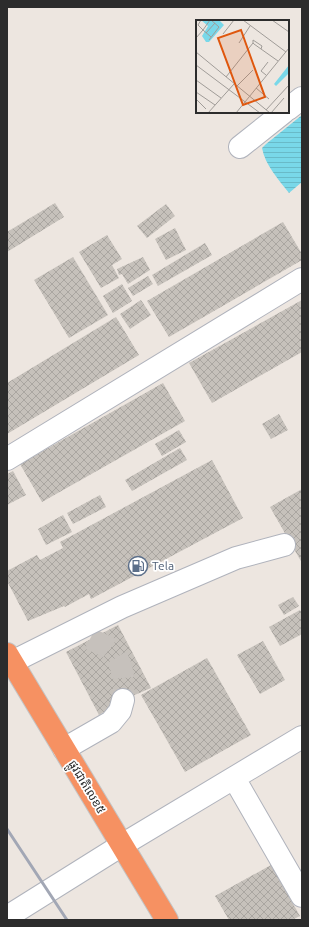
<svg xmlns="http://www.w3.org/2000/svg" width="309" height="927" viewBox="0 0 309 927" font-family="Ubuntu,'Noto Sans Khmer',sans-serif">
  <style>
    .water { fill: url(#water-rules) }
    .building { fill: url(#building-cross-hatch) }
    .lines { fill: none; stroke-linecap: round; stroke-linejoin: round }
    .minor-tunnel { stroke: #c6c1bc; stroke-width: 22; stroke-dasharray: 22 11; stroke-linecap: butt }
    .minor-casing { stroke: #b0b3bc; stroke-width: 24 }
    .highway-casing { stroke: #c4c4c4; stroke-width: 24 }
    .minor { stroke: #fff; stroke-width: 22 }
    .highway { stroke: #f69162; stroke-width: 22 }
    .rail { stroke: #a2a7b5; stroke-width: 3 }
    .labels { text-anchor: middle; stroke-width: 3.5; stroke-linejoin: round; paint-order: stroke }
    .service-label { font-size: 12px; fill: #4e5e75; stroke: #fff; text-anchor: start }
    .street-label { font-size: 12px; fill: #2c2c2c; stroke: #fff }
    .inset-road { fill: none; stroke: #a09c98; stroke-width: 1 }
    .view { fill: #df570e; fill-opacity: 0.15; stroke: #df570e; stroke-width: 2 }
    .inset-edge { fill: none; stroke: #2c2c2c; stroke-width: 2 }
  </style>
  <defs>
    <pattern id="water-rules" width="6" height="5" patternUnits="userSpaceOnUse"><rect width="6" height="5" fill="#79d8e9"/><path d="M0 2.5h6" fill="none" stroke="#69bac8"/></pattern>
    <pattern id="building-cross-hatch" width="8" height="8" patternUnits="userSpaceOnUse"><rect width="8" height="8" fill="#c6c1bb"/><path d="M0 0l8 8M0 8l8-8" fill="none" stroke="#aaa6a1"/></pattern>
  </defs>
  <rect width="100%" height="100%" fill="#ede6e0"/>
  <path class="water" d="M302,115V182L289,193C279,180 265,165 262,148L266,144Z"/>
  <path class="building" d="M55,203L64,217L7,252V232Z
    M166,204L175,216L147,238L137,226Z
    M283,222L302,254V260L169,337L147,301Z
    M175,228L186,250L166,260L155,239Z
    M107,235L122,259L112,265L119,278L101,288L79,252Z
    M205,243L212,255L158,286L152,275Z
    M73,257L108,315L69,338L34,280Z
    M143,257L150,270L128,284L122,274L119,275L117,269Z
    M148,276L153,284L133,296L128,288Z
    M122,284L132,301L113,313L103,296Z
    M141,300L151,315L130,329L120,314Z
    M302,300V352L212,403L189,363Z
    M116,317L139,355L7,434V383Z
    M163,383L185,421L42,502L20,464Z
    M279,414L288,430L271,439L262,424Z
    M179,430L186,442L162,456L155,444Z
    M180,448L187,460L132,491L125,480Z
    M212,460L243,518L91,599L89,594L65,607L64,606L28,621L7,581V571L37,555L40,560L63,548L60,542Z
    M13,471L26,495L7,505V474Z
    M302,489V563L270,507Z
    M100,495L106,507L73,524L67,513Z
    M63,515L72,532L46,545L38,529Z
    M293,597L299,606L284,615L278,605Z
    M300,610L302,613V634L280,646L269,627Z
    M118,625L151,688L123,700L99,715L66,652Z
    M263,641L285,680L260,694L237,655Z
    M207,658L251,735L185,772L141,695Z
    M271,865L300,916L292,920H229L215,896Z"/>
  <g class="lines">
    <path class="minor-tunnel" d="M90,639C96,642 105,645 110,649C125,664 124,681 123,700"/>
    <defs>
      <path id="minor" d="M288,109L302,98
        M240,147L284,112
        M7,459L302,279
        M12,662L122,607L236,558L284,545
        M64,749L111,722L120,711L123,700
        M234,778L302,896
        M7,917L122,845L302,737"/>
      <path id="highway" d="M7,654L167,920"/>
    </defs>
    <use href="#minor" class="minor-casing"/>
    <use href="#highway" class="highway-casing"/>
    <use href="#minor" class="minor"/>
    <use href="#highway" class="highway"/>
    <path class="rail" d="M7,829L67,920"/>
  </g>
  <defs>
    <symbol id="fuel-ring" viewBox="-11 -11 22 22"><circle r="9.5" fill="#fff" stroke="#5c6f8a" stroke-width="1.5"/><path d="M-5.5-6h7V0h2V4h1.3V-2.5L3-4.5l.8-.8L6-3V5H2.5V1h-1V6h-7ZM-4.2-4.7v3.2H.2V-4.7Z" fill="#5c6f8a"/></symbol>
  </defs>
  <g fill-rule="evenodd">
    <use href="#fuel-ring" x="127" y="555" width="22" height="22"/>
  </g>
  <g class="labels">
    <g class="service-label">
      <text x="152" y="570">Tela</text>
    </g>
    <g class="street-label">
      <text transform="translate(87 787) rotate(59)" y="4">ផ្លូវជាតិលេខ៥</text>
    </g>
  </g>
  <g transform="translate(196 20)">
    <rect width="93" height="93" fill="#ede6e0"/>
    <path d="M5,0H23L28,5L13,22H10L6,16L12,6ZM93,45V53L80,66L78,64Z" fill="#79d8e9"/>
    <path class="inset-road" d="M14,0L7,10L15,17M47,0L90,32M76,0L93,12M10,13L19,3M27,14L38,0M0,18L7,10L2,5L5,0M13,20L23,7L15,0M43,23L54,6M65,29L66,26L57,20V23L58,24L65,29L82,41M0,32L74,93M0,45L64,93M70,55L65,51L72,42M30,57L57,23M0,60L25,78M41,66L57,50M60,68L73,79M0,72L19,85M0,79L10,89M70,90L93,65M12,93L38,64M40,93L93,28M75,93L88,78"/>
    <path class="view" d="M45,10L69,77L47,85L22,18Z"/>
    <rect width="93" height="93" class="inset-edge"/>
  </g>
  <rect width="309" height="927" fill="none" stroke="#2c2c2c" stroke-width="16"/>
</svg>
